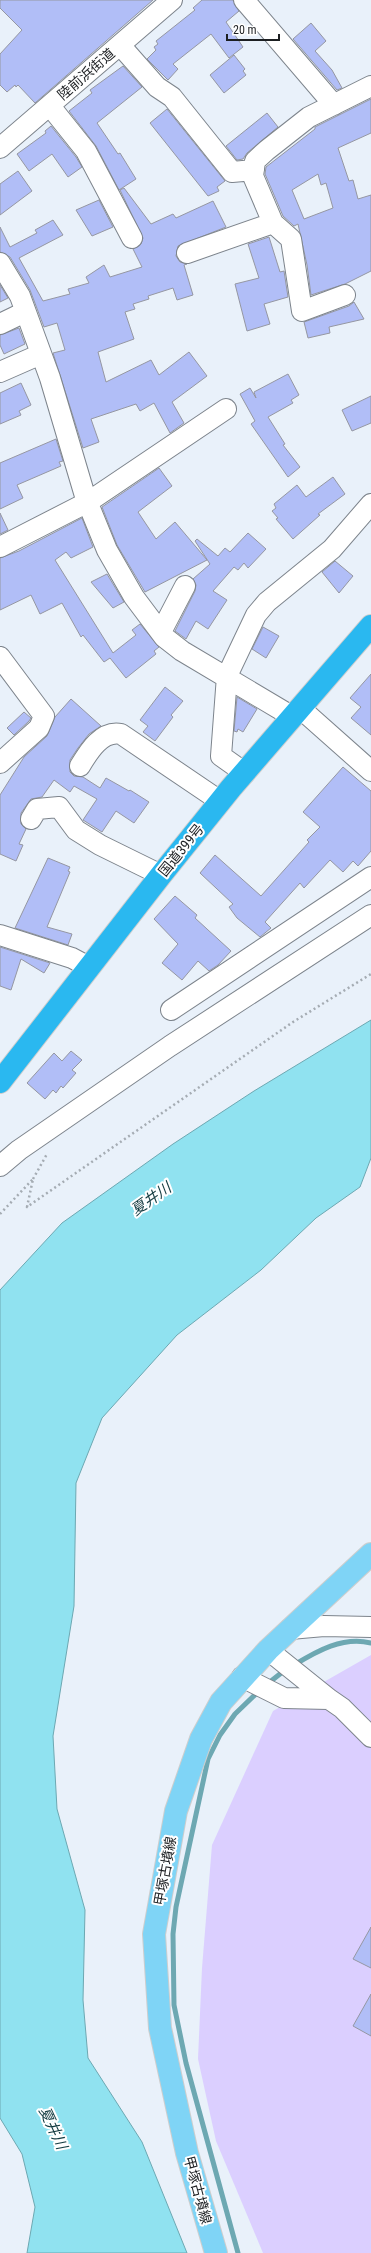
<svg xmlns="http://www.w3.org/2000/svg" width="371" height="2253" viewBox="0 0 371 2253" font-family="'Roboto Condensed','Noto Sans JP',sans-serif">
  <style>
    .green { fill: #dbcfff }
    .water { fill: #90e2f0; stroke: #6da8b2 }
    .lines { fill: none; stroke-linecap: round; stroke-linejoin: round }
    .stream { stroke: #6da8b2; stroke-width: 5 }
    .building { fill: #b1bef7; stroke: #9597a2; fill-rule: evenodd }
    .minor-casing { stroke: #7d848c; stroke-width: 22 }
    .major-casing { stroke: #cdcece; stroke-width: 24 }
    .highway-casing { stroke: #cdcece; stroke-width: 24 }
    .path { stroke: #a5acb3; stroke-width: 2.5; stroke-dasharray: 2 3; stroke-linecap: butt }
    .minor { stroke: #fff; stroke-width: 20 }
    .major { stroke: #7fd4f6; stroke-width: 22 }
    .highway { stroke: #2ab8f0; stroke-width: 22 }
    .labels { text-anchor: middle; stroke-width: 4; stroke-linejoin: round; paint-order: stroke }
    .street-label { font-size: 14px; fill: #1c1f22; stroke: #fff }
    .water-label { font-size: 15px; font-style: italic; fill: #143c42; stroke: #fff }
  </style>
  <rect width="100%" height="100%" fill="#e9f1fa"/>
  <path class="green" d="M371,1655V2253H263L216,2141L198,2059L202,1968L212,1845L273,1711Z"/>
  <path class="water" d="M371,1020V1158L360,1187L316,1218L261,1270L177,1335L102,1418L76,1483L74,1606L53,1736L57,1809L85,1910L83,2000L88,2058L142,2142L187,2253H27L35,2207L22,2154L0,2118V1290L62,1223L173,1144L254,1091Z"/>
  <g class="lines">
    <path class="stream" d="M294,1665C317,1651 343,1636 371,1643
      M266,1685L285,1670
      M238,2253L186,2063L174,2005L173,1934L176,1907L208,1759L220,1735L235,1714L260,1690"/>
  </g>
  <path class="building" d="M0,0H153L35,103L18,85L16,87L15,85L7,92L0,85V54L22,30L0,8Z
    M202,0H233L239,11L226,22L243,47L229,58L211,34L173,64L178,69L168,80L147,59L156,50L154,47L158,44L156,41L195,10L193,8Z
    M311,23L326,41L315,51L332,70L342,88L337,90L293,39Z
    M234,55L245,69L243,71L246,75L224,93L210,75Z
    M123,66L142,87L97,123L118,154L120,153L136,179L119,190L96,146L69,111L92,93L90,90Z
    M371,99V133L338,148L349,181L353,180L358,199L371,195V271L345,284L311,295L307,265L298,224L294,226L283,216L265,174L266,167L315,129V127ZM318,174L321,185L326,183L333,208L304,219L292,190Z
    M167,109L225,181L217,187L219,191L208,196L150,123Z
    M267,113L278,127L247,153L243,159L237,160L226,146Z
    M51,126L76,157L82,167L68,177L52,154L29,171L17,154L46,133L45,131Z
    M18,171L32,191L0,215V184Z
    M124,188L151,224L173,214L176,218L213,201L226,227L178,246L176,256L180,262L187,264L184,265L193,295L177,300L173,288L148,296L149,299L133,304L135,309L125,312L134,339L98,352L106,382L151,360L159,375L189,352L207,376L172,402L184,423L170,433L154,403L140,411L136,404L91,419L99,442L83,448L53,353L65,350L57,323L44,327L30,290L10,257L0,252V227L10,247L37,233L35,230L53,220L63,235L19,258L43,301L70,294L68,289L89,283L86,277L104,265L110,277L142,267L133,249L141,244L143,238L120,190Z
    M99,200L113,227L92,236L76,210Z
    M269,237L280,272L284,271L288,297L264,304L270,324L247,331L235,284L259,278L248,244Z
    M0,285L8,298L0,302Z
    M354,302L364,319L329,327L330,333L308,338L304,322L349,306Z
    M19,328L25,344L4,354L0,345V335Z
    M288,374L299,395L291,400L293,403L268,417L285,444L283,445L300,467L288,477L251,424L255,421L240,394L250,388L256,398L254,392Z
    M21,383L31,405L19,411L21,415L0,424V393Z
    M371,396V423L352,431L342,410Z
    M56,439L63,461L59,462L61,466L17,485L23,498L0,509V463Z
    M159,468L172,486L138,512L156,539L175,522L207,560L145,592L117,545L102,507Z
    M333,477L345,494L318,514L320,515L293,539L276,519L278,518L272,511L276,508L274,504L297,485L306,497Z
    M0,513L8,530L0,534Z
    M82,518L93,547L71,558L66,552L55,560L113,653L136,635L132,630L140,624L159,647L154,651L156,654L126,678L110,658L104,662L83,635L81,637L62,603L40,614L31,595L0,610V558L19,551Z
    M248,533L266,549L248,568L244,563L238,570L234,567L213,591L227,600L208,629L196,621L186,639L175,631L195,591L196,585L193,579L210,564L195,541L197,539L218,556L225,548L230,552Z
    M335,561L353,576L339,593L322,572Z
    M107,574L124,602L113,608L91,582Z
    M263,627L279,636L266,658L252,649Z
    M371,674V735L351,718L361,707L350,698Z
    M165,687L183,701L171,715L173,717L155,741L143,732L148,726L140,720Z
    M237,697L257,709L243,732L238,729L237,732L234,731Z
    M71,699L101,726L89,734L78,748L70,760V772L74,776L83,777L100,788L106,778L129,791L130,790L149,802L134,823L116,811L102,832L83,820L97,799L74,786L70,792L54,780L42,797L31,799L21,813V824L26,829L19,844L23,845L16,861L0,854V795L24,757L47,736L55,717Z
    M24,712L31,718L29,721L14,735L7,728Z
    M343,767L371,791V851L358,866L353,861L343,872L330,860L304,888L300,883L265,922L271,928L260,937L237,918L229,907L233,904L200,873L215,855L261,896L309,842L307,840L320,827L303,812Z
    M48,858L70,867L68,871L70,872L47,927L72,934L68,945L15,928Z
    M175,896L197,915L195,918L231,951L218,965L209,971L198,961L182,980L162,963L178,944L154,919Z
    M0,947L50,963L44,973L21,959L11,990L0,986Z
    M71,1051L82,1060L72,1070L76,1073L63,1088L61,1086L56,1093L53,1090L45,1099L27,1083L54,1053L62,1061Z
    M371,1927V1968L353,1959Z
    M371,1994V2036L353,2026Z"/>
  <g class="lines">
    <defs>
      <path id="minor" d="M244,0L334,105
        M120,45L157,87L172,97L232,172L254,170
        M50,106L86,151L132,238
        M0,148L172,0
        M187,253L273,223
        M0,263L20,296L50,378L85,496L107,550L134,597L164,637L182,651L293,717
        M345,295L302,311L291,239L273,223L253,176L255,161L267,150L309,117L371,86
        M0,324L25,312
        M0,372L41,354
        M0,547L88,502L226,409
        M161,632L185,586
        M0,657L44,716L39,728L0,763
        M300,708L371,771
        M80,766C89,751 102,730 121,734L220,801
        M245,773L221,756L227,676L256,615L267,602L332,549L371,504
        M31,819L37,809L59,807L76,830L100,845L161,875
        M0,935L72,958L89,967
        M171,1010L371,877
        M0,1166L19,1150L170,1046L371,915
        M290,1629L324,1626L371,1627
        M268,1650L329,1699
        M242,1677L284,1698L329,1699L342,1708L371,1737"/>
      <path id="major" d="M216,2253L187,2153L160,2028L154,1934L176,1811L201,1739L221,1702L268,1650L371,1554"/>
      <path id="highway" d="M0,1082L161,875L231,788L371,626"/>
    </defs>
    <use href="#minor" class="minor-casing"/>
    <use href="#major" class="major-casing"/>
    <use href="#highway" class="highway-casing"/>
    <path class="path" d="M33,1179L47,1154
      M0,1214L33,1179L27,1207L293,1022L371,974"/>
    <use href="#minor" class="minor"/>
    <use href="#major" class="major"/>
    <use href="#highway" class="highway"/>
  </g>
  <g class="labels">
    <g class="street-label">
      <text transform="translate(86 74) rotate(-41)" y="5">陸前浜街道</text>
      <text transform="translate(181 850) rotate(-51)" y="5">国道399号</text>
      <text transform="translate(165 1871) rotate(-80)" y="5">甲塚古墳線</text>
      <text transform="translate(198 2190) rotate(75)" y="5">甲塚古墳線</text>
    </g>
    <g class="water-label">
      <text transform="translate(151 1199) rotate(-35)" y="5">夏井川</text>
      <text transform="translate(53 2128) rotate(65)" y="5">夏井川</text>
    </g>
  </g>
  <path d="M227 34v6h52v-6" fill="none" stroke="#1c1f22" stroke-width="2"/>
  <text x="233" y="34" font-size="12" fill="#1c1f22" stroke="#ffffff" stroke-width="3" paint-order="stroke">20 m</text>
</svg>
